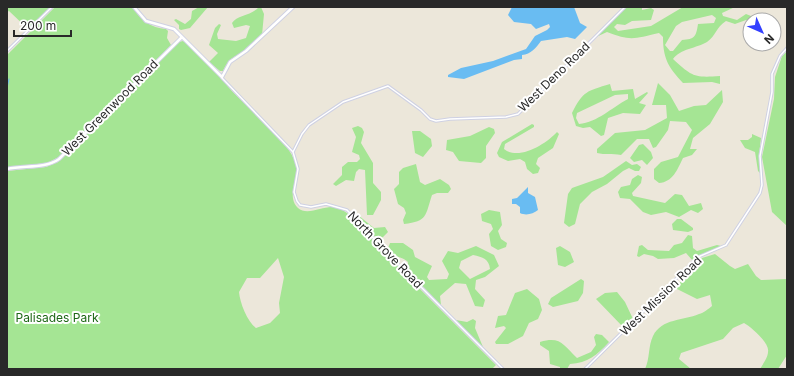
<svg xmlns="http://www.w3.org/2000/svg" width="794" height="376" viewBox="0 0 794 376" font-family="Inter,sans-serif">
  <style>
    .green { fill: #a5e594; fill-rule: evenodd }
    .water { fill: #69bcf2 }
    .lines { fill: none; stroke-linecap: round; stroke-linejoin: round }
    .stream { stroke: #69bcf2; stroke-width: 1 }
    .street-casing { stroke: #cfd1e3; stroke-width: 3.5 }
    .secondary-casing { stroke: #cfd1e3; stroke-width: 4.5 }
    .street { stroke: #fff; stroke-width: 1.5 }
    .secondary { stroke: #fff; stroke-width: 2.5 }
    .labels { text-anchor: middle; stroke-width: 4; stroke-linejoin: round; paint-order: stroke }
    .street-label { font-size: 12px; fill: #292929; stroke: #fff }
    .park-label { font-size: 12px; fill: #1e6817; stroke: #fff }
  </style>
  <rect width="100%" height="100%" fill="#ece7da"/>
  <path class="green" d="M7,7H50L28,29L9,11L7,12Z
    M55,7H133C140,20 151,28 166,29L168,31L167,38L171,45L59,157L47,163L8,167L7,55Z
    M199,7H208L190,28L181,30L179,29V25L174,20L176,19L185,24L191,19L192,11Z
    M259,7H261L264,14L262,35C257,40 251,45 245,50C234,59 231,55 223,71H220L209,62L218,53L209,45L215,28L219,24L221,25L217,34L218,39L236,41L246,38L250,26L246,25L234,28L232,23C237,15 251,16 259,7Z
    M627,7H642V10L651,8L654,10L651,20L632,21L625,25L617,24L614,27L618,31L651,26L683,7L718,8L735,7L722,13L723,16L737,20L746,14L761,20H746L735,24L726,21C716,27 716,36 707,42C697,48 680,49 673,59C692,76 693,78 720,76V84L712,82L683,83C668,67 663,58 663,37L659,33C634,39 630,41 607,32L596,37ZM712,15L716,18L714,23L698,24C696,37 695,39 682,40L673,51H670L665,45L676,26L682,22Z
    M183,41C198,49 220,77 232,91C253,113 282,133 295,161C301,175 285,196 298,208C307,216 323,206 333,207C341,208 346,212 352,217L405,274L496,365L492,369H7V171L46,167L58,162L179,42ZM278,258L284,277L279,303L280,313L270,323L256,328C247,321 240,303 239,292L247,278H260Z
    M787,51V226L772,212L762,157L774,99L775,77L782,56Z
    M658,83L670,95L679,111L694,106L706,105L722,90L723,102L710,124L693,138L690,149H697L692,155L683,158C677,170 673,182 659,183L654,179V169L661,162L678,157L692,130L686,122L670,121L668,130L656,147L653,148L649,139H637L621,155C612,153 605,155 597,153V149L615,133L645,130L667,118L666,105H652Z
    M610,84L612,91L633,89L635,99L647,92L648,93L639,103L646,105L640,114L623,113L608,118L604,135L601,136L590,127L583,128L576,126L572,113C583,91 587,91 610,84ZM628,94V99C611,108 598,122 579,124L576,118L577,113L615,95Z
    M532,124L534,125V127L505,144L504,149C519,161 546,144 557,132L559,134L553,148L538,158L536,164L540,168L538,173L533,174L527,169L525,162L520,159L508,161L499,157L497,153L502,142Z
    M358,126L362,128L364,132L361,143L373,163V183L381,192V200L373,215H367L365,170L359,169L356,172L354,181L346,180L336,186L333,184L342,175V167L348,162H357L360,159L359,155L352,152L356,137L352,128Z
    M489,127L494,129L495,133L486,146V158L481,163L459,161L453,152L446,150L447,140L470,136Z
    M412,131H420L431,139L432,146L423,157L415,153Z
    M752,134L761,138L759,155L760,173L758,171L755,152L745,148L740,140H748L752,137Z
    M643,144L651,152L653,158L647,165L642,160L634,162L630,158L639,145Z
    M626,161L632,165L637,164L641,167L639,171H635L629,168L623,171L607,184L592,192L580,204L575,224L569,227L564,223L568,194L572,188L603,177Z
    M416,164L420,182L425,185L440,179L449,185L451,189L448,193H437L432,195C425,216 428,221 404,224L403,220L406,213L404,208L398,204L394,189L399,184V172L403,168Z
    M638,175L642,177L641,183L632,193L633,196L665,203L675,194L682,195L689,206L701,203L703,209L698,213L691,210L679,217L666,212L651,215L643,212L630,199L620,198L618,192L621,187L630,185L632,179Z
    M489,210L500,212L502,225L498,231L501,239L507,243L506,247L498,250L491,246L489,234L493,229L491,224L482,221L481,214Z
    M355,215H358L374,228L385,227L388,232L382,238L374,236Z
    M677,219H681L693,228V230L688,232L673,230L672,224Z
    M688,235L692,236L693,248L697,251L717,245L721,246L699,256L693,261L686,253L674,258L658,259L653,256L644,254L639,257L637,256L639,246L642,245L648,250L669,251L674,245L682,243Z
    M390,243H403L413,250L415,257L432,266L427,277L429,280L447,279L449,274L442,261L448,251L458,253L476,246L494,255L499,266L485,277L476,280L475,289L485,300L483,307L475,306L466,284L455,283L440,296L441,305L407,270L408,262C402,256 395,258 387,251ZM473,255C483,257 489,259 490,269L470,279L459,268L461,261Z
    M560,246L570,252L574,262L565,267L558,265L556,248Z
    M715,254L730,266L735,269L748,264L756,276L761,280L787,279V355L778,369H760C763,364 768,357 768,352C770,343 751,327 744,323L733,328L723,339L681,353L679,359L691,369H645C650,359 648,346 653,336C662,318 683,321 699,314C704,313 708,309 712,306L710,295L697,299L675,288L702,258Z
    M581,279L584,281L583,293L578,301L553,307L548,304L551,298Z
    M527,289L539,299L542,310L538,319L529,323L523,336L508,344H496L495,342L506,328L504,326L495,328L498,316L506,315L515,293Z
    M617,292L625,302L633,319L624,328L596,299L605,293Z
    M473,319L476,321L475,328L483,347L456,320L467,322Z
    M596,334L602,335L609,342C597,355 588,363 570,364L567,369H560V367L550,364L549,351L540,345V342C561,336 563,345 577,358L591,352L596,345L594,337Z"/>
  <path class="water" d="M512,7H574L580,23L587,27L575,39L567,37L541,41C536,48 531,54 522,55V59L514,60L464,79L448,77V75L461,68L493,61L526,49L535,36L547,30L550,27L549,24L536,29L531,24L514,22L508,15Z
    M528,187V193L535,197L538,210C533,214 526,216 520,213V207L516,204H512V199L517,198Z"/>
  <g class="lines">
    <path class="stream" d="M7,88L9,79"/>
    <defs>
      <path id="street" d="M7,51L52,7
        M222,78L293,152L298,169L294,192L297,201L300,205L311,207L326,204L347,210L395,261L503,369
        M293,152L302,134L309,125L343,102L388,86L421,110L430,119L436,121L450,119L506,117L518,114L625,7
        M585,369L698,257L726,245L760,193L762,185L760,156L772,92V74L780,56L787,48"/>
      <path id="secondary" d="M134,7L146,21L174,29L222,77L230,62L246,51L293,7
        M7,169C24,165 45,169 59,159L182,37"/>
    </defs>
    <use href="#street" class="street-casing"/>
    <use href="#secondary" class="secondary-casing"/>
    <use href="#street" class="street"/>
    <use href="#secondary" class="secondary"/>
  </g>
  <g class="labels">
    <g class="street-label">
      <text transform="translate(554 77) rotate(-44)" y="4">West Deno Road</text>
      <text transform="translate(110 108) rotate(-45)" y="4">West Greenwood Road</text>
      <text transform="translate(385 250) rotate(46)" y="4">North Grove Road</text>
      <text transform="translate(661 296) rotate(-44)" y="4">West Mission Road</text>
    </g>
    <g class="park-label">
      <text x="57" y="322">Palisades Park</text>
    </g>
  </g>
  <rect width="794" height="376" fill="none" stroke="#292929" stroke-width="16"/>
  <g transform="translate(762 32) rotate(135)"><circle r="19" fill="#ffffff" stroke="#a9a9a9"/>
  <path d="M0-3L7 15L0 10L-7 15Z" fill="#3440ff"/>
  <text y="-6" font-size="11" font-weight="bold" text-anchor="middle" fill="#292929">N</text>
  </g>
  <path d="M14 30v6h57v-6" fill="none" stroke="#292929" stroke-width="2"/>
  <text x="20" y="30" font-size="12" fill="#292929" stroke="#ffffff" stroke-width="3" paint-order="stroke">200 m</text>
</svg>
